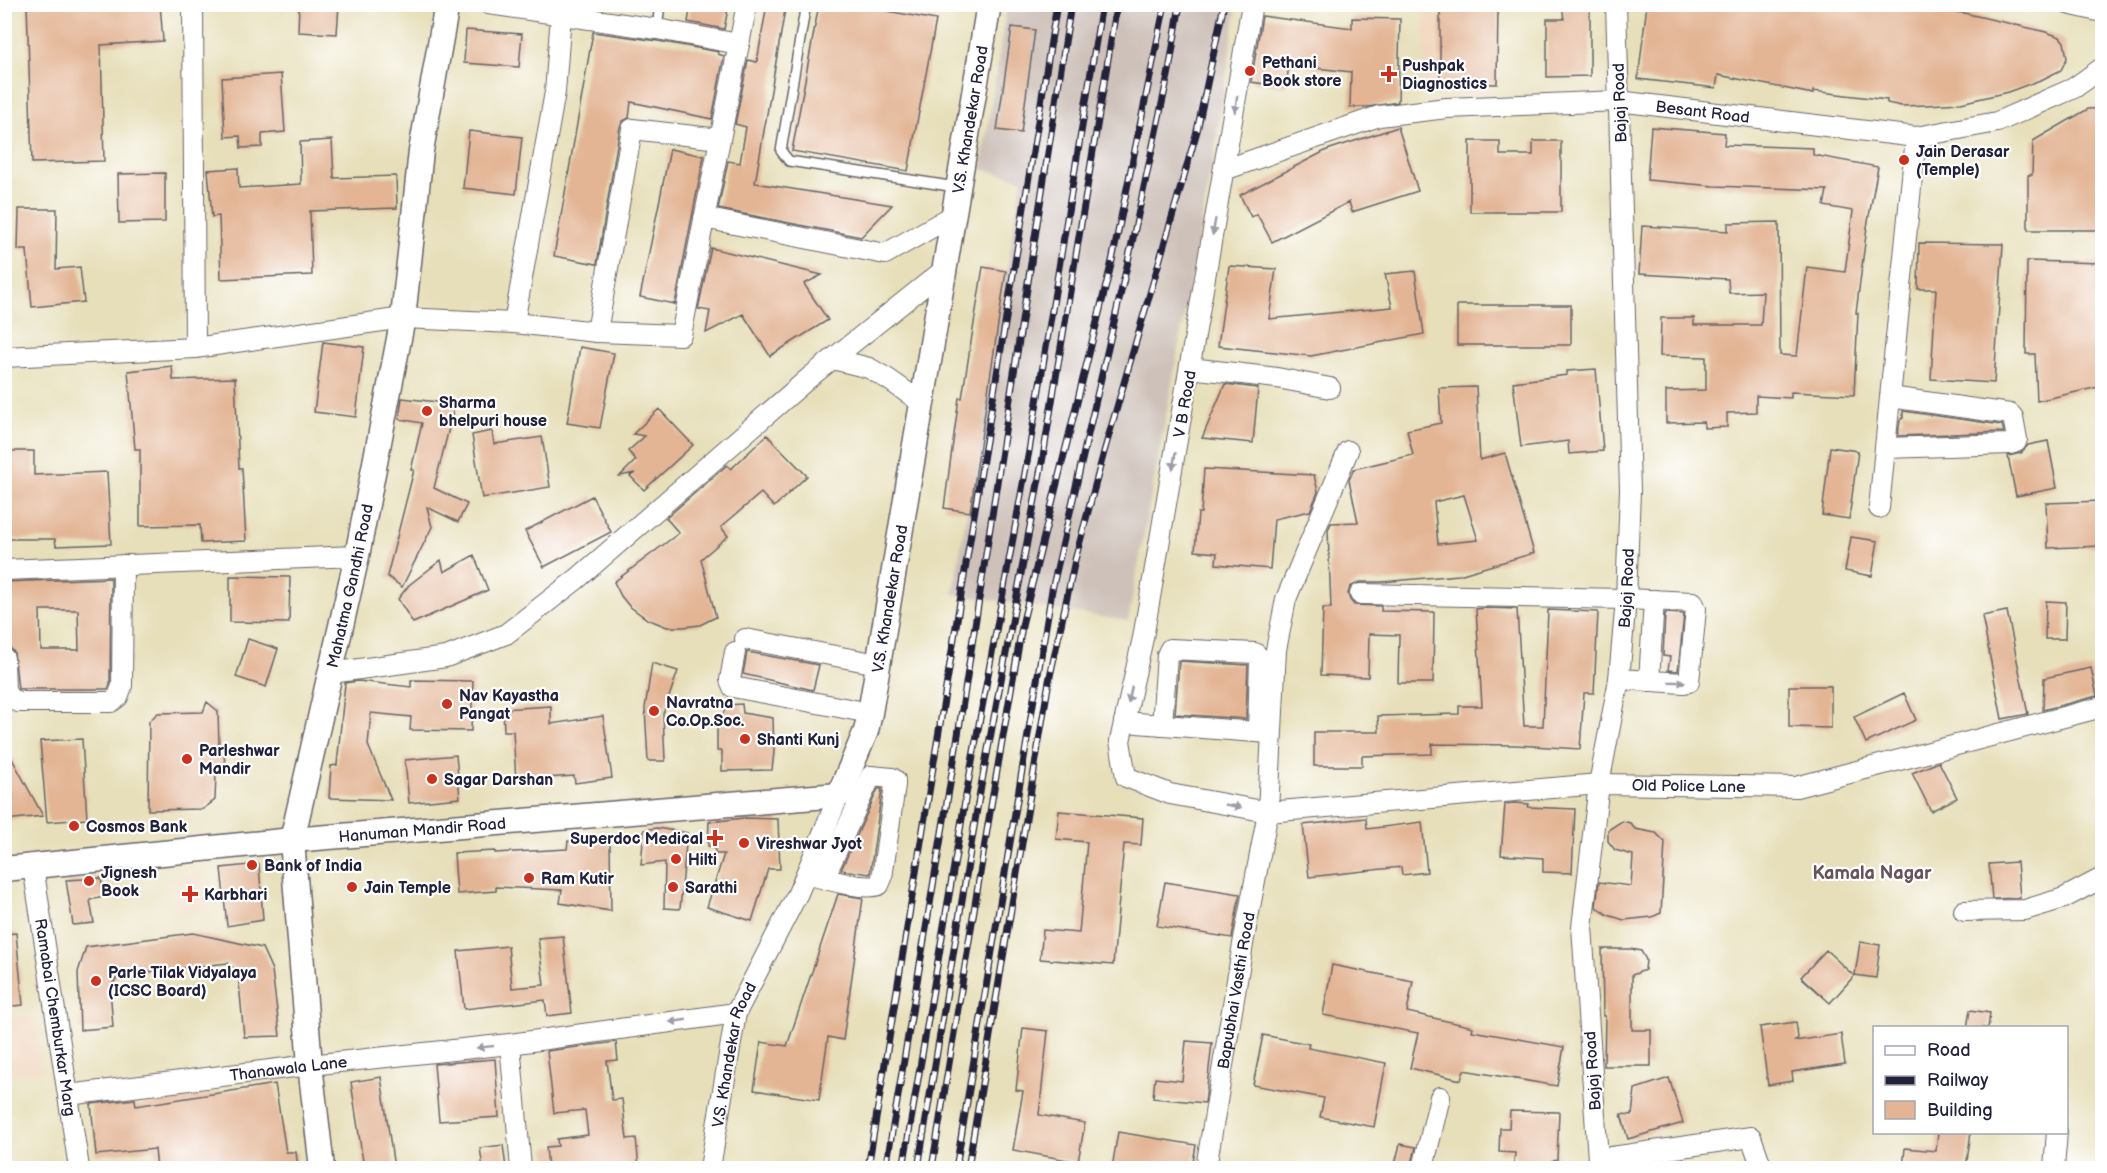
<svg xmlns="http://www.w3.org/2000/svg" width="2107" height="1173" viewBox="0 0 2107 1173" font-family="'Balsamiq Sans',sans-serif">
  <style>
    .built { fill: #f0d5bc }
    .industrial { fill: #cec1b9 }
    .building { fill: #e3b595; fill-rule: evenodd }
    .lines { fill: none; stroke-linecap: round; stroke-linejoin: round }
    .service-casing { stroke: #676467; stroke-width: 12 }
    .minor-casing { stroke: #676467; stroke-width: 22 }
    .tertiary-casing { stroke: #676467; stroke-width: 27 }
    .service { stroke: #fff; stroke-width: 9 }
    .minor { stroke: #fff; stroke-width: 20 }
    .tertiary { stroke: #fff; stroke-width: 24 }
    .rail-casing { stroke: #22223b; stroke-width: 7 }
    .rail { stroke: #fff; stroke-width: 4.5; stroke-dasharray: 14; stroke-linecap: butt }
    .oneway { fill: #9c9ca7 }
    .poi-dot { fill: #c8321e; stroke: #fff; stroke-width: 2 }
    .labels { text-anchor: middle; stroke-width: 4.5; stroke-linejoin: round; paint-order: stroke }
    .poi-label { font-size: 16px; font-weight: bold; fill: #22223b; stroke: #fff; text-anchor: start }
    .street-label { font-size: 16px; fill: #22223b; stroke: #fff }
    .neighbourhood-label { font-size: 18px; font-weight: bold; fill: #66555a; stroke: #fff }
  </style>
  <rect width="100%" height="100%" fill="#fff"/>
  <filter id="ink" filterUnits="userSpaceOnUse"><feTurbulence type="fractalNoise" baseFrequency=".0167" numOctaves="2"/><feDisplacementMap in="SourceGraphic" scale="12" xChannelSelector="R" yChannelSelector="G"/><feConvolveMatrix kernelMatrix="1 2 1 2 8 2 1 2 1" color-interpolation-filters="sRGB"/></filter>
  <filter id="wash" filterUnits="userSpaceOnUse"><feTurbulence type="fractalNoise" baseFrequency=".008" numOctaves="4" result="noise"/><feDisplacementMap in="SourceGraphic" scale="24" xChannelSelector="R" yChannelSelector="G"/><feGaussianBlur stdDeviation="1.35" result="paint"/><feColorMatrix in="noise" values="0 0 0 0 0 0 0 0 0 0 0 0 0 0 0 0 0 1.4 0 .05"/><feComposite in="paint" operator="in"/></filter>
  <g filter="url(#wash)">
    <rect width="100%" height="100%" fill="#e7dfba"/>
    <path class="built" d="M1424,5H1490V95H1425Z
      M201,872L209,911L175,915L172,877Z
      M35,1015L41,1073L5,1076V1019Z"/>
    <path class="industrial" d="M1007,5H1237L1215,149L1128,621L953,594L1022,179L981,169Z"/>
    <g id="blocks">
      <path class="building" d="M27,4H160L163,41L101,45L104,161L32,163Z
        M299,4H339L337,34L298,32Z
        M691,4H729L724,29L688,22Z
        M767,4H786L755,183L892,205L861,237L718,209L728,161L740,163L746,127L735,124L748,60L757,62Z
        M819,4H850L936,20L908,171L792,151Z
        M1440,4H1498L1497,84L1440,83Z
        M1562,4H1590V76L1547,77V19H1564Z
        M1647,4H1856L1897,10V6L1964,13L2046,32L2060,37L2064,42L2067,58L2061,70L2043,79L2008,92L1961,103L1927,105L1901,106L1887,103V100L1813,91V94L1718,75L1716,88L1638,79Z
        M1262,16L1352,28V18L1400,19L1398,102L1368,107H1350L1351,72L1289,65L1286,87L1251,82Z
        M1012,27L1035,30L1021,133L997,130Z
        M466,30L522,34L519,67L464,63Z
        M593,32L658,41L719,52L718,54L724,56L712,119L631,102L629,118L623,121L620,127L597,264L554,256Z
        M281,74L285,132L262,134V147L241,148L240,136L225,137L222,78Z
        M2103,108V230H2028V175H2032L2033,141L2088,109Z
        M1398,127L1418,191L1352,212L1349,202L1272,242L1257,214L1251,217L1240,195L1327,150Z
        M1651,127L1725,133L1724,145L1813,148V155L1878,167L1867,227L1856,313H1858L1854,395L1791,392V398L1756,396V412L1727,413V427L1704,428V422L1666,423V391L1706,390V357L1660,356L1661,318H1694V325H1761L1763,292L1729,293L1728,279L1639,274L1642,226L1728,231V223L1779,222L1780,355L1797,356L1807,267L1845,272L1853,211L1824,206L1827,190L1714,186L1647,180Z
        M469,131L522,137L516,194L463,188Z
        M332,140L334,178L396,176L397,208L310,211L312,275L221,279L219,216L212,217L208,170L238,168L239,188L301,184L300,142Z
        M1470,141H1500V155H1533V141H1561V212H1470Z
        M670,149L704,156L675,304L640,297Z
        M165,173V222L119,223L118,174Z
        M19,209H57L56,269L80,267L84,302L32,307L27,250H18Z
        M1919,243L2003,244L1994,383L1931,379L1936,289H1918Z
        M711,248L822,275L804,284L828,320L770,356L743,314L706,333L710,311L698,309Z
        M2027,261L2103,263V386L2037,401L2035,354H2026Z
        M1229,266L1276,269L1269,319L1392,307L1385,274L1415,271L1424,334L1311,356L1218,346Z
        M983,267L1006,271L970,512L944,508L959,398H962Z
        M1457,305H1571V345H1457Z
        M323,342L364,347L356,417L314,412Z
        M580,347L614,353L600,428L567,423Z
        M172,366L173,380L235,378L239,468H242L246,541L201,543L200,525L140,526V449H135L128,371Z
        M1596,369L1603,451L1569,454L1568,441L1521,447L1513,382L1567,375V371Z
        M1225,384L1258,388L1253,443L1202,438Z
        M1476,387L1480,460L1505,453L1534,553L1459,575L1382,582H1360L1350,587L1348,594L1350,600L1354,605L1381,606V611L1434,612L1433,683H1398L1399,635L1369,634L1368,677L1321,675L1323,608H1331L1328,530L1331,523L1358,522L1349,480L1354,469L1413,455L1407,430L1441,423L1439,388ZM1464,495L1478,540L1438,544L1434,502Z
        M402,398L455,404L434,488L467,504L458,522L427,507L432,527L402,587L387,576L414,470H411L422,423L399,419Z
        M659,409L693,445L644,490L630,476L635,473L620,476L636,460L628,451L645,436L633,434Z
        M1903,411L2002,425L2004,432L1898,436L1900,420L1903,418Z
        M492,431L494,444L542,437L550,487L482,498L472,435Z
        M767,435L807,476L774,507L761,493L721,527L728,536L701,559L716,617L700,625L683,627H667L647,619L629,606L621,596L614,582L679,533L666,518L727,465L731,469Z
        M2048,441L2057,488L2016,496L2008,456L2021,453L2028,445Z
        M1830,447L1858,451L1849,519L1822,515Z
        M4,451H34V475L107,472L111,544L56,546L55,539H4Z
        M1204,469L1314,475L1318,492L1310,511L1274,519L1270,569L1216,564L1217,553L1195,551L1198,513H1201Z
        M592,496L611,532L544,567L525,531Z
        M2103,501V546L2048,548L2046,503Z
        M1851,537L1878,541L1872,576L1845,571Z
        M474,555L488,590L413,623L398,599L409,585L441,560L444,572Z
        M230,576L290,577L289,623L230,622Z
        M111,578L110,684L108,689H18L14,652L10,648L4,646V582ZM40,610H78L79,650H41Z
        M2046,601L2066,602L2065,639H2045Z
        M1486,608L1517,609L1524,726H1543L1548,610L1598,612L1594,693H1584L1580,749L1515,745L1432,744V754L1362,756V766H1314V732H1379L1378,716L1459,714V706H1482L1476,609Z
        M2007,611L2028,714L2002,719L1982,616Z
        M1665,613L1684,614L1678,671L1668,670L1670,657L1663,656Z
        M248,639L278,649L266,687L236,677Z
        M747,652L819,665L813,690L743,674Z
        M1179,661L1248,665L1246,719L1175,714Z
        M652,663L678,671L663,714L665,761H648L645,708Z
        M2091,668L2097,696L2043,710L2044,678Z
        M411,680L473,681L471,731L410,730L411,717L371,713L368,745L391,800L329,798L331,766L337,765L345,683L358,681L411,687Z
        M1789,686H1831V728L1789,727Z
        M1904,693L1916,720L1866,743L1854,717Z
        M207,702L218,711L219,745L224,754L225,764L216,774L215,800L203,809L148,810L149,721L158,713L203,712Z
        M742,704L743,713L773,718L774,752L772,770L722,771V751H717V728L727,705Z
        M551,706V724L603,716L612,778L575,783L574,776L516,780L513,731H504L503,709Z
        M82,739L87,819L47,822L40,741Z
        M4,744L43,816L4,820Z
        M456,755L460,798L409,803L405,760Z
        M1939,762L1957,798L1931,811L1912,773Z
        M878,789H882L870,874L841,870Z
        M1514,803L1529,804L1528,807L1575,809L1572,873L1543,872V858L1501,855L1505,804Z
        M1059,811L1143,818L1141,845L1124,844L1113,965L1040,959L1043,930L1079,933L1087,842L1056,839Z
        M744,818L778,819L780,869H768L752,921L707,907L724,854H716L714,848L708,846L709,822Z
        M1366,818L1367,829L1422,822L1427,872L1402,875L1401,867L1309,877L1303,825Z
        M1622,821L1630,823L1635,829L1656,833L1665,842L1661,913L1652,917L1624,920L1608,915L1596,907L1599,882L1631,886L1633,855L1615,850L1608,841V830Z
        M657,828L687,833L680,909L664,908L665,862L641,865L644,830Z
        M568,841L610,843L611,911L560,903L562,890L496,887V891L457,894L454,853L495,851V853L567,849Z
        M2017,862L2020,898L1992,899L1989,864Z
        M259,864L263,920L227,926L221,868Z
        M101,878L104,897L90,900L94,923L73,925L66,880Z
        M1165,882L1240,894L1232,938L1157,926Z
        M838,894L863,898L843,1040L828,1037L819,1100L754,1090L761,1042L787,1046Z
        M16,933L23,1005L4,1007V934Z
        M193,933L262,948L272,970L280,1036L244,1037L238,972L228,963L119,975L110,987L113,1027L80,1030L78,972L86,947Z
        M563,936L572,1013L547,1016L545,1000L464,1009L458,951L508,946L512,988L544,985L538,938Z
        M1860,942L1880,945L1876,978L1855,975Z
        M1602,949H1632L1641,951L1646,960L1645,970L1632,975V1030H1651V1066H1604L1605,1016H1603Z
        M1826,950L1854,976L1830,1003L1801,977Z
        M1332,965L1413,981L1407,1012L1473,1027L1472,1031L1564,1047L1557,1086L1464,1070L1461,1080L1410,1068L1418,1033L1323,1015Z
        M1970,1010L1990,1013L1988,1028H1967Z
        M1796,1022L1798,1038L1795,1041L1841,1034L1845,1064L1792,1072L1793,1081L1768,1085L1760,1027Z
        M1023,1028L1048,1031L1039,1115L1085,1123L1078,1162L1013,1150L1023,1091L1016,1090Z
        M1263,1035L1309,1044L1308,1048L1386,1063L1374,1127L1320,1117L1324,1098L1253,1085Z
        M1186,1041L1212,1043L1205,1103L1153,1098L1155,1078L1182,1081Z
        M616,1042L618,1060L607,1061L612,1100L622,1099L627,1139L636,1138L639,1168H603L591,1165L585,1168H548L546,1147L558,1146L557,1139L588,1135L585,1110L554,1113L547,1051Z
        M495,1059L499,1117L439,1121L434,1064Z
        M381,1077L394,1168H364L351,1082Z
        M1669,1078L1683,1123L1628,1139L1621,1114L1632,1115L1635,1089Z
        M275,1084L286,1152H296L298,1168H157L155,1149L96,1155L91,1104L135,1099L136,1106Z
        M1510,1111L1559,1112L1557,1160L1548,1163L1549,1166L1514,1165L1515,1153L1499,1152L1500,1128H1509Z
        M1118,1132L1196,1145L1192,1168H1112Z
        M1938,1132H1971L1966,1168H1903L1905,1148L1936,1151Z
        M1400,1144L1416,1147L1411,1168H1394Z
        M503,1145L506,1168H483L480,1148Z"/>
    </g>
  </g>
  <g filter="url(#ink)">
    <use href="#blocks" fill-opacity="0" stroke="#676467" stroke-width="1.5"/>
    <g class="lines">
      <defs>
        <path id="service" d="M806,4L781,151L789,161L956,187
          M657,29L660,4"/>
        <g id="minor">
          <path d="M193,4L195,348"/>
          <path d="M489,4L657,29L739,44"/>
          <path id="s1" d="M1252,4L1143,638L1120,741L1126,777L1170,794L1268,812L1599,784L1796,787L2102,707"/>
          <path d="M2068,4L2102,12"/>
          <path id="s2" d="M1224,170L1379,116L1447,108L1618,101L1916,137L1997,122L2074,88L2102,68"/>
          <path d="M704,218L885,254L954,215"/>
          <path d="M514,323L555,92L561,15"/>
          <path d="M597,332L632,129L720,139"/>
          <path d="M4,357L195,348L403,318L514,323L597,332L681,335L747,4"/>
          <path d="M833,359L869,368L888,379L922,403"/>
          <path d="M1190,368L1277,378L1330,388"/>
          <path d="M1885,448L2011,444L2016,442L2017,439L2013,417L2010,414L1890,397"/>
          <path d="M1879,508L1916,137"/>
          <path d="M4,570L357,556"/>
          <path d="M1360,594L1626,599L1693,602L1696,609L1689,682L1684,683L1619,679"/>
          <path d="M745,639L878,664"/>
          <path d="M735,652L730,680L733,687L870,713"/>
          <path d="M4,658L5,690L9,698L18,702H111L118,697L122,686L123,565"/>
          <path d="M331,673L446,657L506,634L577,579L810,377L945,269"/>
          <path d="M1649,681L1654,600"/>
          <path d="M1124,722L1269,733"/>
          <path d="M1162,725L1167,655L1170,649L1255,653L1260,658L1258,732"/>
          <path id="s3" d="M33,866L79,1168"/>
          <path d="M806,874C823,878 863,891 879,885L882,878L895,785V780L892,778L871,776L824,878"/>
          <path d="M1964,911L2025,910L2064,898L2102,878"/>
          <path d="M510,1044L521,1168"/>
          <path id="s4" d="M68,1095L310,1065L510,1044L736,1013"/>
          <path d="M1598,1159L1751,1137L1762,1168"/>
          <path id="s5" d="M710,1168L736,1013L798,893L839,795"/>
          <path id="s6" d="M1206,1168L1243,944L1268,812L1276,650L1286,599L1348,451"/>
          <path d="M1423,1168L1440,1097"/>
          <path id="s7" d="M1595,1168L1598,1159L1582,927L1599,784L1619,679L1626,599L1630,490L1616,4"/>
          <path d="M2054,1168L2057,1132"/>
        </g>
        <g id="tertiary">
          <path id="s8" d="M4,869L292,840L839,795L866,731L870,713L989,4"/>
          <path id="s9" d="M322,1168L310,1065L292,840L357,556L403,318L421,151L447,4"/>
        </g>
      </defs>
      <use href="#service" class="service-casing"/>
      <use href="#minor" class="minor-casing"/>
      <use href="#tertiary" class="tertiary-casing"/>
      <use href="#service" class="service"/>
      <use href="#minor" class="minor"/>
      <use href="#tertiary" class="tertiary"/>
      <defs>
        <path id="rail" d="M868,1168L1057,4
          M886,1168L956,748L1071,4
          M903,1168L966,795L1029,451L1102,4
          M918,1168L979,797L1043,457L1117,4
          M932,1168L992,800L1023,621L1112,261L1165,4
          M956,1168L1052,590L1127,266L1169,71L1180,4
          M968,1168L1049,681L1075,560L1104,452L1197,131L1224,4"/>
      </defs>
      <use href="#rail" class="rail-casing"/>
      <use href="#rail" class="rail"/>
    </g>
    <defs><path id="oneway-solid" d="M-6-.8H1V-3.2L6.5 0L1 3.2V.8H-6Z" transform="scale(1.5)"/></defs>
    <g class="oneway">
      <use href="#oneway-solid" transform="translate(1236 104) rotate(99)"/>
      <use href="#oneway-solid" transform="translate(1214 227) rotate(100)"/>
      <use href="#oneway-solid" transform="translate(1174 461) rotate(100)"/>
      <use href="#oneway-solid" transform="translate(1677 682) rotate(1)"/>
      <use href="#oneway-solid" transform="translate(1130 695) rotate(103)"/>
      <use href="#oneway-solid" transform="translate(1233 806) rotate(10)"/>
      <use href="#oneway-solid" transform="translate(678 1021) rotate(172)"/>
      <use href="#oneway-solid" transform="translate(485 1047) rotate(174)"/>
    </g>
  </g>
  <g class="poi-dot">
    <circle cx="1250" cy="71" r="6"/>
    <path d="M1386 65h6v6h6v6h-6v6h-6v-6h-6v-6h6z"/>
    <circle cx="1904" cy="160" r="6"/>
    <circle cx="427" cy="411" r="6"/>
    <circle cx="447" cy="704" r="6"/>
    <circle cx="654" cy="711" r="6"/>
    <circle cx="745" cy="739" r="6"/>
    <circle cx="187" cy="759" r="6"/>
    <circle cx="432" cy="779" r="6"/>
    <circle cx="74" cy="826" r="6"/>
    <path d="M712 829h6v6h6v6h-6v6h-6v-6h-6v-6h6z"/>
    <circle cx="744" cy="843" r="6"/>
    <circle cx="676" cy="859" r="6"/>
    <circle cx="252" cy="865" r="6"/>
    <circle cx="529" cy="878" r="6"/>
    <circle cx="89" cy="881" r="6"/>
    <circle cx="352" cy="887" r="6"/>
    <circle cx="673" cy="887" r="6"/>
    <path d="M187 885h6v6h6v6h-6v6h-6v-6h-6v-6h6z"/>
    <circle cx="96" cy="981" r="6"/>
  </g>
  <g class="labels">
    <g class="poi-label">
      <text x="1262" y="68">Pethani<tspan x="1262" dy="18">Book store</tspan></text>
      <text x="1402" y="71">Pushpak<tspan x="1402" dy="18">Diagnostics</tspan></text>
      <text x="1916" y="157">Jain Derasar<tspan x="1916" dy="18">(Temple)</tspan></text>
      <text x="439" y="408">Sharma<tspan x="439" dy="18">bhelpuri house</tspan></text>
      <text x="459" y="701">Nav Kayastha<tspan x="459" dy="18">Pangat</tspan></text>
      <text x="666" y="708">Navratna<tspan x="666" dy="18">Co.Op.Soc.</tspan></text>
      <text x="757" y="745">Shanti Kunj</text>
      <text x="199" y="756">Parleshwar<tspan x="199" dy="18">Mandir</tspan></text>
      <text x="444" y="785">Sagar Darshan</text>
      <text x="86" y="832">Cosmos Bank</text>
      <text x="703" y="844" text-anchor="end">Superdoc Medical</text>
      <text x="756" y="849">Vireshwar Jyot</text>
      <text x="688" y="865">Hilti</text>
      <text x="264" y="871">Bank of India</text>
      <text x="101" y="878">Jignesh<tspan x="101" dy="18">Book</tspan></text>
      <text x="541" y="884">Ram Kutir</text>
      <text x="364" y="893">Jain Temple</text>
      <text x="685" y="893">Sarathi</text>
      <text x="204" y="900">Karbhari</text>
      <text x="108" y="978">Parle Tilak Vidyalaya<tspan x="108" dy="18">(ICSC Board)</tspan></text>
    </g>
    <g class="street-label">
      <text transform="translate(1619 103) rotate(-92)" y="6">Bajaj Road</text>
      <text dy="6" stroke="none"><textPath href="#s2" startOffset="489">Besant Road</textPath></text>
      <text dy="6" stroke="none"><textPath href="#s8" startOffset="1528">V.S. Khandekar Road</textPath></text>
      <text transform="translate(1184 404) rotate(-80)" y="6">V B Road</text>
      <text dy="6" stroke="none"><textPath href="#s9" startOffset="590">Mahatma Gandhi Road</textPath></text>
      <text dy="6" stroke="none"><textPath href="#s7" startOffset="584">Bajaj Road</textPath></text>
      <text dy="6" stroke="none"><textPath href="#s8" startOffset="1042">V.S. Khandekar Road</textPath></text>
      <text dy="6" stroke="none"><textPath href="#s1" startOffset="1354">Old Police Lane</textPath></text>
      <text dy="6" stroke="none"><textPath href="#s8" startOffset="420">Hanuman Mandir Road</textPath></text>
      <text dy="6" stroke="none"><textPath href="#s6" startOffset="180">Bapubhai Vasthi Road</textPath></text>
      <text dy="6" stroke="none"><textPath href="#s3" startOffset="153">Ramabai Chemburkar Marg</textPath></text>
      <text dy="6" stroke="none"><textPath href="#s5" startOffset="116">V.S. Khandekar Road</textPath></text>
      <text dy="6" stroke="none"><textPath href="#s4" startOffset="222">Thanawala Lane</textPath></text>
      <text transform="translate(1592 1071) rotate(-94)" y="6">Bajaj Road</text>
    </g>
    <g class="neighbourhood-label">
      <text x="1872" y="879">Kamala Nagar</text>
    </g>
  </g>
  <rect width="2107" height="1173" fill="none" stroke="#fff" stroke-width="24"/>
  <rect x="1873" y="1026" width="195" height="108" fill="#ffffff" stroke="#a7a7b1" stroke-width="1.5"/>
  <rect x="1885" y="1046" width="30" height="9" fill="#ffffff" stroke="#a7a7b1" stroke-width="1.5"/>
  <text x="1927" y="1056" font-size="18" fill="#22223b">Road</text>
  <rect x="1885" y="1076" width="30" height="9" fill="#22223b" stroke="#a7a7b1" stroke-width="1.5"/>
  <text x="1927" y="1086" font-size="18" fill="#22223b">Railway</text>
  <rect x="1885" y="1101" width="30" height="18" fill="#e3b595" stroke="#a7a7b1" stroke-width="1.5"/>
  <text x="1927" y="1116" font-size="18" fill="#22223b">Building</text>
</svg>
